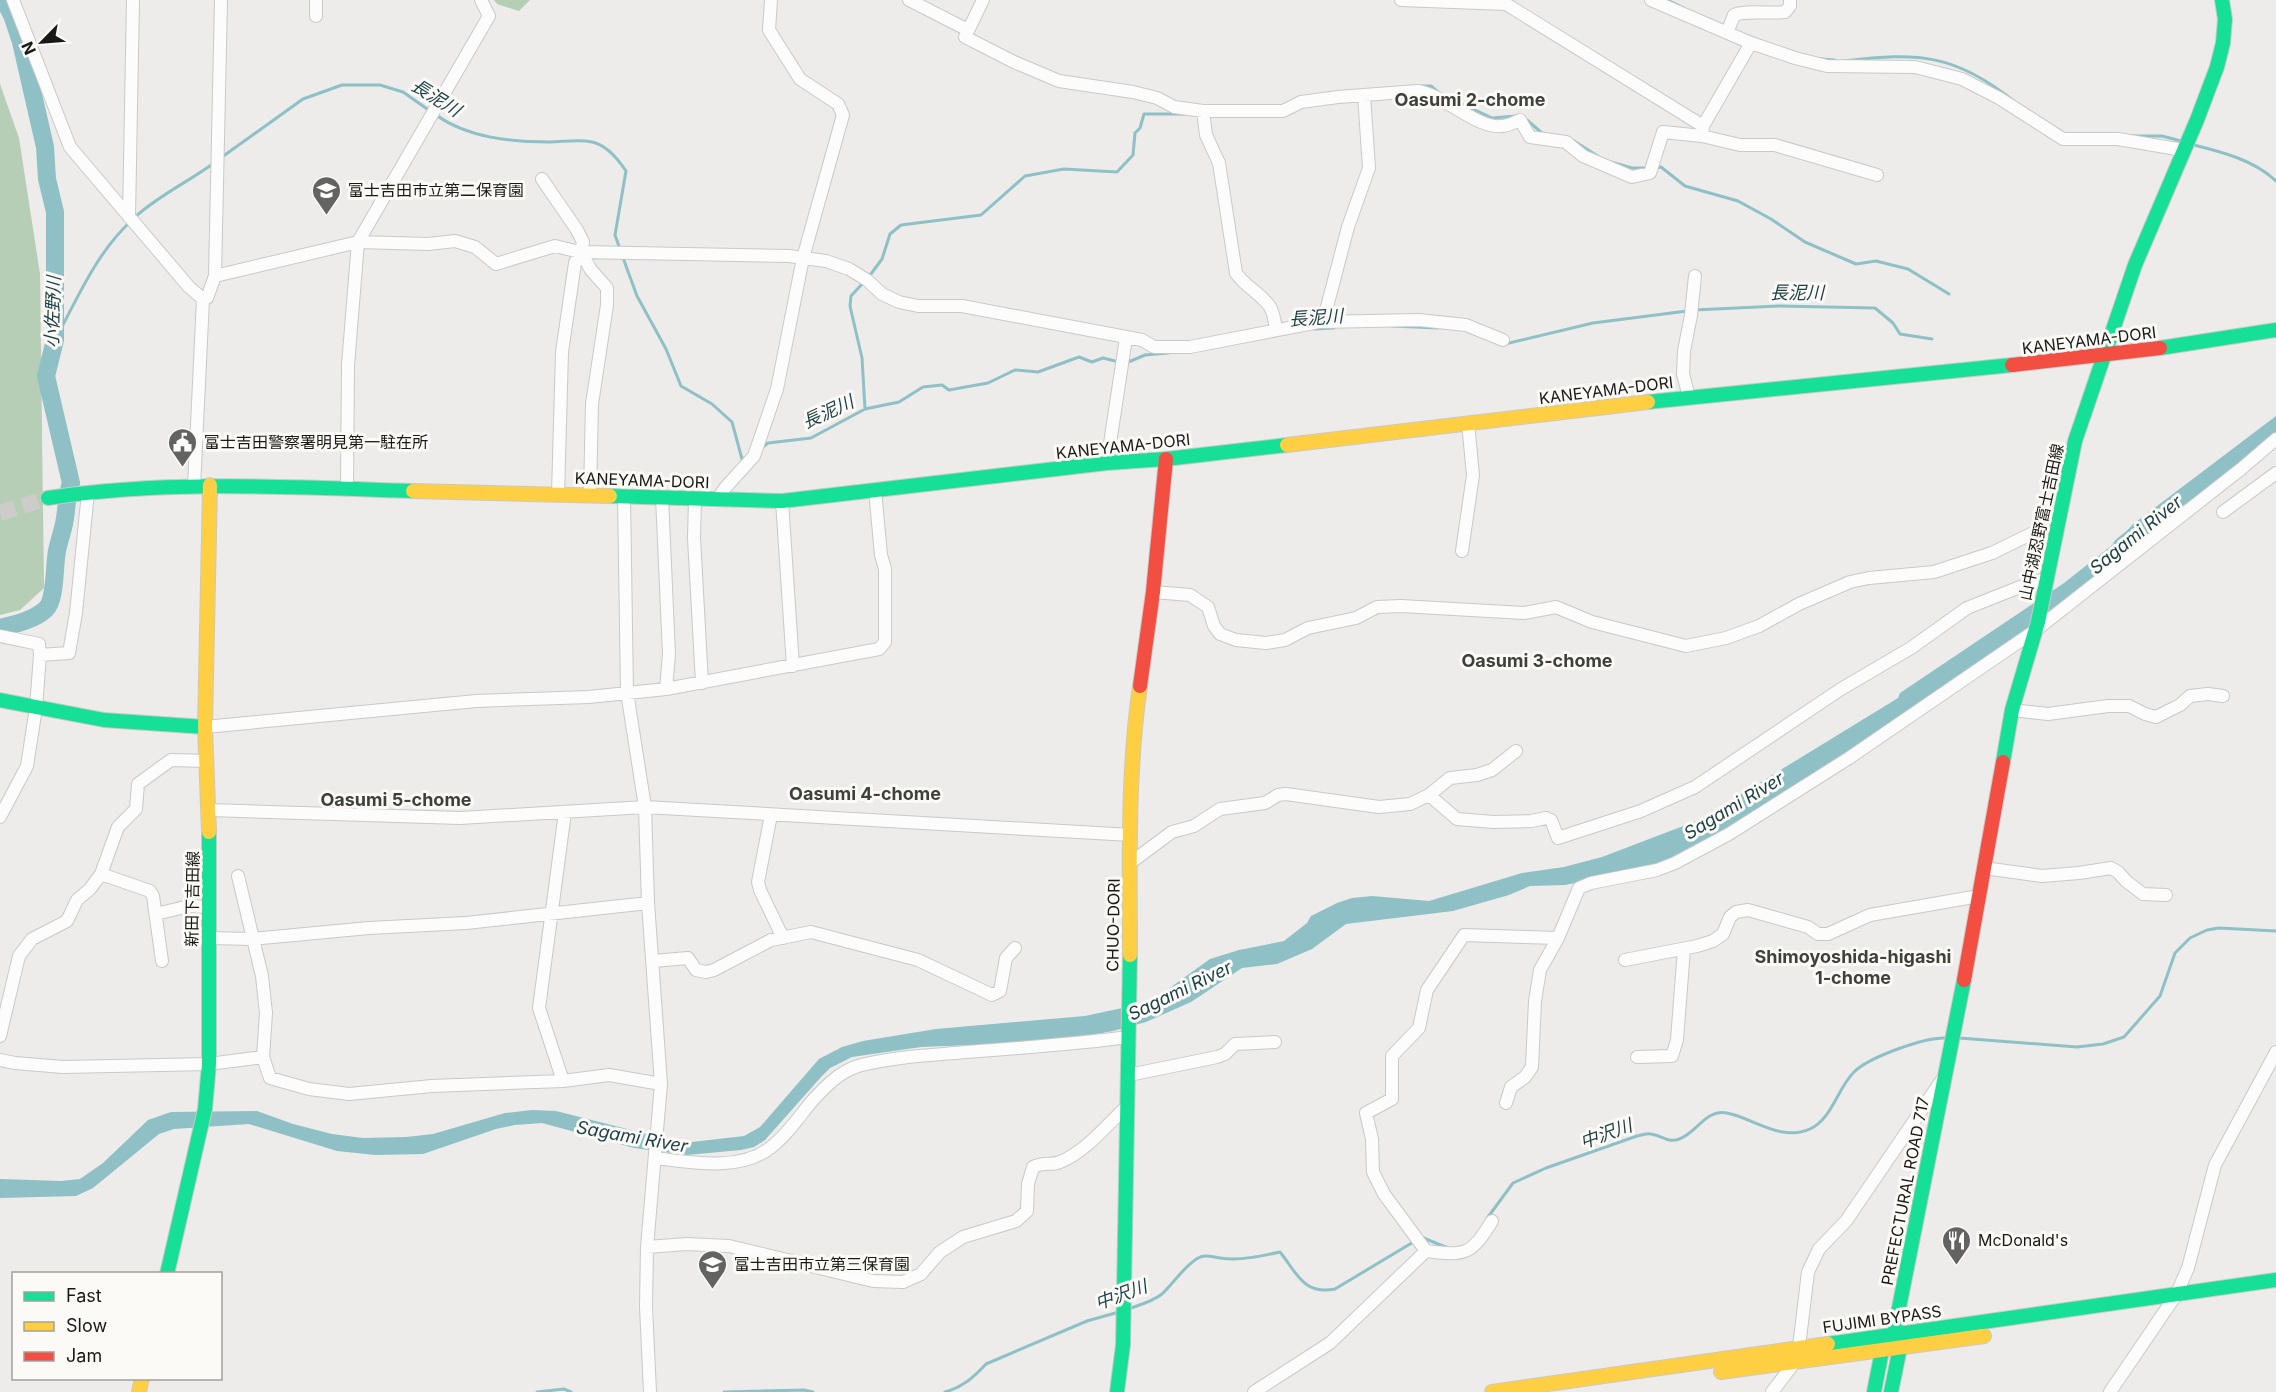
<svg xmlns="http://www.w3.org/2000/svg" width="2276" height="1392" viewBox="0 0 2276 1392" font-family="Inter,'Noto Sans JP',sans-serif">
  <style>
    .forest { fill: #b6cdb6 }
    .water { fill: #8ec0c6 }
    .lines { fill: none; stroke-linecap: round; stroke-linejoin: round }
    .stream { stroke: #8ec0c6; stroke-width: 3 }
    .river { stroke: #8ec0c6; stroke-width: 18 }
    .secondary-tunnel { stroke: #cdccca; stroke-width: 16; stroke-dasharray: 16 8; stroke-linecap: butt }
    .street-casing { stroke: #c9c9c7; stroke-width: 14 }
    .fast-casing { stroke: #c9c9c7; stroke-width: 16 }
    .slow-casing { stroke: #c9c9c7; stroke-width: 16 }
    .jam-casing { stroke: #c9c9c7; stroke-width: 16 }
    .street { stroke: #fcfcfc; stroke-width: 12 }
    .fast { stroke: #16e098; stroke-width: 14 }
    .slow { stroke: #ffcf43; stroke-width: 14 }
    .jam { stroke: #f24e42; stroke-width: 14 }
    .labels { text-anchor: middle; stroke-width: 6; stroke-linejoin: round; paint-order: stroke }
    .poi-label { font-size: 16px; fill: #191917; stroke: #fbfaf6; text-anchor: start }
    .street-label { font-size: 16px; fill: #191917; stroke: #fbfaf6 }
    .water-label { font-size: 18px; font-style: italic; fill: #1c3f44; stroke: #fbfaf6 }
    .neighbourhood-label { font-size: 18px; font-weight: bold; fill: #3f3f3b; stroke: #fbfaf6 }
  </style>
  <rect width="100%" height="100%" fill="#edecea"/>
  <path class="forest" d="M494,0H530L519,11L497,4Z
    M0,84L19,138L40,274L44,588L20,610L0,615Z"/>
  <path class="water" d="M2276,416V436L2247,460L2158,524L2150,523L2141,529L2142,534L2139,541L2069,599L2025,631L1852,749L1720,835L1680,856L1637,871L1565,885L1530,886L1509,895L1453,911L1346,924L1312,949L1277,964L1242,968L1191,1002L1146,1022L1113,1031L1052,1042L921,1047L852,1057L830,1068L821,1077L765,1140L754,1147L741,1150L687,1155L634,1148L542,1123L515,1125L496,1129L423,1154L375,1155L337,1151L249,1124L174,1129L159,1134L93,1188L76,1196L0,1198V1179L61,1181L80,1179L103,1163L148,1120L171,1112L257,1111L293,1124L332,1134L363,1138L406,1137L433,1134L505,1113L532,1110L556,1111L647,1134L692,1142L744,1136L760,1127L819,1059L842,1047L863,1041L936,1029L1085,1016L1141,1004L1167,990L1210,959L1239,950L1284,941L1307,923L1311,916L1337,903L1352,898L1372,896L1429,901L1522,873L1564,867L1602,857L1699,820L1898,698L1900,693L2064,583L2121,538L2132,525Z"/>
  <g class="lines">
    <path class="stream" d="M1667,0L1684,8
      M1821,59L1835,60
      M1845,61C1918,52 1956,54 2015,102
      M1421,86H1431L1438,92
      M1444,95L1492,118L1516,116
      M436,115C468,138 512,142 550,142C563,142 579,139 592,142C607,145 618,159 626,171L615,235L620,249
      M1527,120L1542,133
      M2132,136H2162L2181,141
      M1574,141L1599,157
      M2194,145C2222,152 2254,160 2276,181
      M222,157L303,99L342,85H380L403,92L430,111
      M1611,162L1632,168H1648
      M1655,168L1661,167L1685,186L1738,201L1771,219L1805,242L1856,264L1876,261L1908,269L1949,294
      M134,218C156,197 188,182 214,163
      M622,255L637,296L666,349L681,386L712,404L732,422L742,459L745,458
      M868,278L882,259L890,234L901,225L981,215L1025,176L1064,169L1117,172L1133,155L1135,133L1140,128L1144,114H1185
      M863,283L851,296L850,306L862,358L865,409
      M1694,310L1779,306L1875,308L1893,323L1900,334L1932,339
      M1392,326L1438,328
      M1314,329L1334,328
      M55,340C76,301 96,254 129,223
      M1505,344L1593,323L1687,311
      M1126,363L1145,355L1168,353
      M760,449L768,443L811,438L865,409L899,402L923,387L942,385L949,390L988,383L1015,370L1038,372L1079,357L1092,362L1103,358L1119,362
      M1959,1038L2077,1047L2103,1044L2124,1037L2160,996L2175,953L2190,938L2207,930L2219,928L2276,931
      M1488,1217L1513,1183L1546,1168L1637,1136C1641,1135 1647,1133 1651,1134C1665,1136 1670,1146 1685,1136C1699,1128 1708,1109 1727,1113C1753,1118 1781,1142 1810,1129C1832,1119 1837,1089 1854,1072C1869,1057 1925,1037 1946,1038
      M1421,1237L1448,1248
      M1128,1309C1139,1305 1152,1302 1162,1294C1174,1283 1183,1267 1198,1258C1205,1254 1212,1257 1220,1258C1239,1261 1262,1256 1280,1252C1297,1273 1303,1295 1335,1289L1415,1241
      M537,1392L564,1389L571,1392
      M724,1392L804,1390L813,1392
      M945,1392C963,1387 974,1377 986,1364L1087,1321L1119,1312"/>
    <path class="river" d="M2122,546L2169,509
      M0,628C16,624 34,620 46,609C56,599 54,565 57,551C59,541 62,533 64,524C67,510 66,496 71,483L46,376L55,340V212L47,179L45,147L21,42L12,15L4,0"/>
    <path class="secondary-tunnel" d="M0,513L48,498"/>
    <defs>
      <path id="street" d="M13,0L70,147L189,287L203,299
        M909,0L968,30
        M983,0L965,37L1014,62L1059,81L1133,92L1157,98L1174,107L1203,111H1283L1301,102L1338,97L1417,91C1444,94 1476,129 1502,126C1508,126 1515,122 1520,120L1530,137L1566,142L1583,156L1632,177L1650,173L1663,132L1702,136L1740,145H1775L1877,175
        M1401,0L1506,4L1703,126
        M1651,0L1751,43L1795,58L1827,66L1915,67L1962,79L1999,98L2063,139H2118L2183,150
        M316,16V0
        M1727,33L1734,15C1745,10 1769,14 1785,12L1790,6V0
        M1203,111L1206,135L1219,163L1236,273C1245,287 1261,293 1270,307C1274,313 1275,323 1276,330
        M1702,134L1703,126L1751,43
        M542,179L577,230L583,242L581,252L591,270L607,288V305L592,404L590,495
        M129,217L133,0
        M215,276L358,242L428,244L455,241L475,247L496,264L555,246L580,252L789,256L826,261L849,269L867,280L882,294L899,302L918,306H962L1142,340L1154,347H1190L1319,322L1419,320L1466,325L1503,340
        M1323,322L1348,227L1369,168L1364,95
        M1689,397L1683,374L1684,351L1691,315L1695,276
        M1107,463L1126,338
        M194,487L203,299L207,298L215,276L221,0
        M347,488L348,365L358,242L489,16L481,0
        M558,494L562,352L575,263L580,252
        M624,496L627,692L645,807L648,903L661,1084L647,1247L646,1307L650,1392
        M662,497L669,654L666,689
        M695,499L694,538L702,683
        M717,500L725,488L754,456L777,389L803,258L843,115L838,104L800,79L769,30L771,0
        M782,501L793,666
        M2223,512L2276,473
        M1462,551L1473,475L1468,423
        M1153,592L1190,595L1208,607L1214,626L1220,634L1236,640L1266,643L1285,640L1308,628L1356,618L1377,607L1401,606L1524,613L1556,607L1592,622L1686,646L1726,638L1759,626L1799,604L1850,582L1869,578L1934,572L1992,553L2033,533L2052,546
        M0,636L39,644L40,655L69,653L76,613L88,492
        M2012,710L2048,714L2108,706H2129L2145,714L2156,717L2180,705L2190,696L2208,694L2223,696
        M205,727L476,701L589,697L666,689L879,649L885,642V569L881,555L875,490
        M1429,795L1457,819L1493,822L1531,821L1546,818L1551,820L1558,838L1641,811L1695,787L1841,689L1911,648L1967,608L2030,583L2046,579
        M209,810L460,818L645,807L1131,835
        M771,815L758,882L760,890L783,938
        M0,817L27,766L36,708L40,655
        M1130,863L1172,832L1194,826L1220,809L1265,803L1278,795L1286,794L1379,807L1410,804L1429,795L1450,778L1477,775L1492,770L1516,751
        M1984,868L2042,876L2079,873L2111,868L2118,872L2126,881L2143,894L2166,895
        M101,874L150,891L153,896L162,961
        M238,876L262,976L266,1013L263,1057
        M156,914L189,906L208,907
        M208,938L252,939L369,928L466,923L648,903
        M1625,960L1697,946L1713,941L1723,934L1730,917L1736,912L1748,910L1808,927L1818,934H1828L1870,915L1979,896
        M653,961L688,958L696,970L706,972L714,970L771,940L811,932L918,960L992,995L1000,991L1006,958L1015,948
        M0,1036L19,956L32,939L67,921L77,900L90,889L101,874L118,827L136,809L138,784L171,760L207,761
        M1637,1057L1672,1056L1677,1040L1684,949
        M0,1060L15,1063L63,1067L209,1064L263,1057L270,1078L309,1089L349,1094L432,1086L563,1081L609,1075L661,1084
        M1129,1075L1217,1057L1225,1054L1235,1044L1275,1042
        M563,1081L539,1008L565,812
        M1506,1103L1511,1087L1525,1077L1532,1067L1535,1001L1540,970L1558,938
        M655,1158C690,1162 739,1172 770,1148C786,1136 799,1117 812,1101C825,1087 839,1072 858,1066C890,1057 933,1055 966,1052C1021,1048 1075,1044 1129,1037
        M647,1247L687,1244L729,1246L873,1281L903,1282L921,1274L940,1252L963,1237L1016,1221L1027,1211L1028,1184L1033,1167C1045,1161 1051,1166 1060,1162C1085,1152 1107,1125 1126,1107
        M1426,1251L1384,1194L1373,1172L1372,1139L1366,1113L1392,1099V1056L1419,1028L1427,990L1464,935L1558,938L1579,888L1591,883L1657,870L1675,863L1729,834L1849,758L2036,630L2241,469L2276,439
        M1799,1347L1808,1272L1819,1249L1846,1221L1942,1080
        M1254,1392L1330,1343L1426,1251C1466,1256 1471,1255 1492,1221
        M1772,1392L1794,1363
        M2110,1392L2176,1295L2188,1268L2215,1165L2276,1052"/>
      <path id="fast" d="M2160,348L2276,330
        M1648,402L2012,365
        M610,496L782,501L1107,463L1166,459L1287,445
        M48,498C169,480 291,487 413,491
        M0,700L104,720L205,727
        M2003,762L2012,710L2038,622L2075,441L2135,265L2197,120L2217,67L2223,43L2225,19L2222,0
        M167,1274L205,1109L209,1064V832
        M1828,1344L2276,1280
        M1117,1392L1123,1345L1130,955
        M1874,1392L1882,1351L1894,1333L1964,980
        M1891,1392L1900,1348L1895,1337"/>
      <path id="slow" d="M1287,445L1648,402
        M413,491L610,496
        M209,832L205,727L210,485
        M1130,955C1130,867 1127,774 1140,686
        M1721,1372L1984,1336
        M139,1392L142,1378
        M1492,1392L1828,1344"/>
      <path id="jam" d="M2012,365L2160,348
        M1140,686L1153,592L1166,459
        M1964,980L2003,762"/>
    </defs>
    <use href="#street" class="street-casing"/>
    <use href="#fast" class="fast-casing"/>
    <use href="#slow" class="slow-casing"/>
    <use href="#jam" class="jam-casing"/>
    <use href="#street" class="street"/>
    <use href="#fast" class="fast"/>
    <use href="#slow" class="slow"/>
    <use href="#jam" class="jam"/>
  </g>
  <defs>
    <symbol id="school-pin" viewBox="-11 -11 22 30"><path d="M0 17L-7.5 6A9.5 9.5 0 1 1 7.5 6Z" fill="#636361" stroke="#fbfaf6"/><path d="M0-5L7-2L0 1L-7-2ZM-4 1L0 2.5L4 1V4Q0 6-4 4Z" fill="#fff"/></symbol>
    <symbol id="civic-pin" viewBox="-11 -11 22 30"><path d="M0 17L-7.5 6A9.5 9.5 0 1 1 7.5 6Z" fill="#636361" stroke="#fbfaf6"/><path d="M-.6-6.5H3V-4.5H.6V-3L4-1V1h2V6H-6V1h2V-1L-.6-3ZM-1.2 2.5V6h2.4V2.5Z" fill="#fff"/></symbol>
    <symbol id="restaurant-pin" viewBox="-11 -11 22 30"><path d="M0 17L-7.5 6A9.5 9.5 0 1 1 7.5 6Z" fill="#636361" stroke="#fbfaf6"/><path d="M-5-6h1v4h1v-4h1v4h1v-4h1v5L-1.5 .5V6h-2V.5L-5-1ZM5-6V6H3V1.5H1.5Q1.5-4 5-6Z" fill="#fff"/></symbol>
  </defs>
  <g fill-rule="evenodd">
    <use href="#school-pin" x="310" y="174" width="33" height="45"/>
    <use href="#civic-pin" x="166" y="426" width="33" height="45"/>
    <use href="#restaurant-pin" x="1940" y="1224" width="33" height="45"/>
    <use href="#school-pin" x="696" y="1248" width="33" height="45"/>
  </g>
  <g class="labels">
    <g class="poi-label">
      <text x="348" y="196">富士吉田市立第二保育園</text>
      <text x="204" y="448">富士吉田警察署明見第一駐在所</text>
      <text x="1978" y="1246">McDonald's</text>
      <text x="734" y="1270">富士吉田市立第三保育園</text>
    </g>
    <g class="street-label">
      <text transform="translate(2089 340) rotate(-7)" y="6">KANEYAMA-DORI</text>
      <text transform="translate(1606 390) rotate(-7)" y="6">KANEYAMA-DORI</text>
      <text transform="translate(1123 446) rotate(-6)" y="6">KANEYAMA-DORI</text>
      <text transform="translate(642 480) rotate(2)" y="6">KANEYAMA-DORI</text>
      <text transform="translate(2041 522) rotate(-78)" y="6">山中湖忍野富士吉田線</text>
      <text transform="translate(192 899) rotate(-89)" y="6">新田下吉田線</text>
      <text transform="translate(1113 925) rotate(-89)" y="6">CHUO-DORI</text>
      <text transform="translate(1905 1191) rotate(-79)" y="6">PREFECTURAL ROAD 717</text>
      <text transform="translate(1882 1319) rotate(-8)" y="6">FUJIMI BYPASS</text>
    </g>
    <g class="water-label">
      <text transform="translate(436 98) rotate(32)" y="6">長泥川</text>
      <text x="1797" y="299">長泥川</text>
      <text transform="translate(53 312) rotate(-88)" y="6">小佐野川</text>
      <text transform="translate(1316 318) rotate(-4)" y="6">長泥川</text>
      <text transform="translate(828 412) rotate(-25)" y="6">長泥川</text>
      <text transform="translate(2136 535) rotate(-39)" y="6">Sagami River</text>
      <text transform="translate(1734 806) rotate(-31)" y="6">Sagami River</text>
      <text transform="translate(1180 991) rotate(-26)" y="6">Sagami River</text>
      <text transform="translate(1606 1134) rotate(-20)" y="6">中沢川</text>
      <text transform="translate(632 1137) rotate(10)" y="6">Sagami River</text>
      <text transform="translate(1121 1295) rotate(-20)" y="6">中沢川</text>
    </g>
    <g class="neighbourhood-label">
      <text x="1470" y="106">Oasumi 2-chome</text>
      <text x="1537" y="667">Oasumi 3-chome</text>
      <text x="865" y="800">Oasumi 4-chome</text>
      <text x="396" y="806">Oasumi 5-chome</text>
      <text x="1853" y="963">Shimoyoshida-higashi<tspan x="1853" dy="21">1-chome</tspan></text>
    </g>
  </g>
  <rect x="12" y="1272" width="210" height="108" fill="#fbfaf6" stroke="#a1a09d" stroke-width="1.5"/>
  <rect x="24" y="1292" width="30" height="9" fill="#16e098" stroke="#a1a09d" stroke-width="1.5"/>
  <text x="66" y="1302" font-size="18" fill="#191917">Fast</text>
  <rect x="24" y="1322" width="30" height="9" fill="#ffcf43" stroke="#a1a09d" stroke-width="1.5"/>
  <text x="66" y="1332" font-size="18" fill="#191917">Slow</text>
  <rect x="24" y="1352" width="30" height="9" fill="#f24e42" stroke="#a1a09d" stroke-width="1.5"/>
  <text x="66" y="1362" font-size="18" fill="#191917">Jam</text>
  <g transform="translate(42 42) rotate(245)" stroke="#fbfaf6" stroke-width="4.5" paint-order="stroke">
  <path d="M0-4.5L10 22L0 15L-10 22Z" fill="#191917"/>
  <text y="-9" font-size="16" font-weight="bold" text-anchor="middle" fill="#191917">N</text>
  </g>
</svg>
